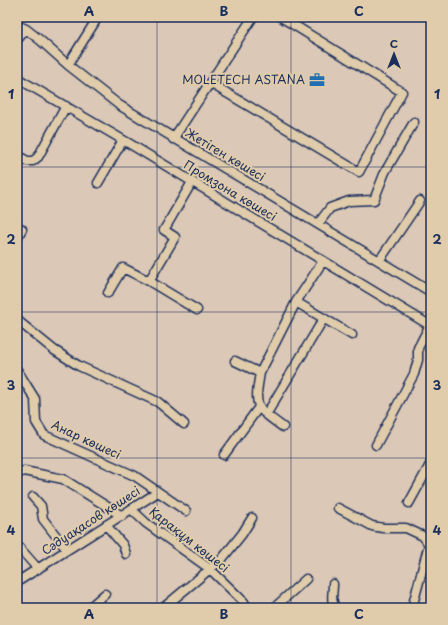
<svg xmlns="http://www.w3.org/2000/svg" width="448" height="625" viewBox="0 0 448 625" font-family="'Playpen Sans',sans-serif">
  <style>
    .lines { fill: none; stroke-linecap: round; stroke-linejoin: round }
    .minor-casing { stroke: #1b2f5e; stroke-width: 11 }
    .minor { stroke: #e0ccaa; stroke-width: 8 }
    .grid { fill: none; stroke: #1b2f5e; stroke-width: 1; stroke-opacity: 0.55 }
    .labels { text-anchor: middle; stroke-width: 4; stroke-linejoin: round; paint-order: stroke }
    .poi-label { font-size: 12px; fill: #1b2f5e; stroke: #e0ccaa; text-anchor: end }
    .street-label { font-size: 12px; fill: #1b2f5e; stroke: #e0ccaa }
    .neatline { fill: none; stroke: #1b2f5e; stroke-width: 1.5 }
    .grid-label { font-size: 13px; text-anchor: middle; font-weight: bold; fill: #1b2f5e }
  </style>
  <rect width="100%" height="100%" fill="#dcc8b6"/>
  <filter id="ink" filterUnits="userSpaceOnUse"><feTurbulence type="fractalNoise" baseFrequency=".025" numOctaves="2"/><feDisplacementMap in="SourceGraphic" scale="8" xChannelSelector="R" yChannelSelector="G"/><feConvolveMatrix kernelMatrix="1 2 1 2 8 2 1 2 1" color-interpolation-filters="sRGB"/></filter>
  <g filter="url(#ink)">
    <g class="lines">
      <defs>
        <path id="minor" d="M17,25L26,29L40,40L68,65L119,105L431,292
          M17,40L26,29
          M68,65L98,17
          M17,78L130,144L431,326
          M210,83L359,172L402,92L281,17
          M173,139L253,17
          M17,155L27,161H33L38,157L66,106
          M192,182L164,230L175,237L149,281L197,310
          M98,183L123,140
          M318,224L330,208L349,201L374,200L385,172L414,122
          M17,226L22,229L17,238
          M379,261L420,201
          M108,293L123,268L149,281
          M296,302L352,335
          M17,320L54,350L79,366L158,402L184,424
          M235,361L260,373L296,302L323,261
          M17,370L35,399L36,422L44,435L135,476L186,511
          M260,373C254,407 255,407 283,427
          M266,415L324,318
          M376,445L414,374L418,360V348L430,325
          M224,455L259,407
          M17,474L24,471L63,479L122,516
          M33,497L41,506L43,519L67,550
          M409,503L431,463
          M338,508L372,526L383,528H406L423,536L429,544L412,608
          M131,509L146,523L210,569L244,602L247,608
          M106,525L123,545L126,554
          M17,545L38,569
          M17,582L158,492
          M333,584C333,593 330,602 336,608
          M89,608L105,594
          M163,608L222,559L242,534L252,518
          M274,608L306,579"/>
      </defs>
      <use href="#minor" class="minor-casing"/>
      <use href="#minor" class="minor"/>
    </g>
  </g>
  <path class="grid" d="M157,17V608M291,17V608M17,167H431M17,312H431M17,458H431"/>
  <defs>
    <symbol id="office-bare" viewBox="-9 -9 18 18"><path d="M-6-3h4V-5.5h4V-3h4V5H-6ZM-1-4.5V-3h2v-1.5ZM-6 0V1H6V0Z" fill="#1f6fb2" stroke="#e0ccaa" stroke-width="2.5" paint-order="stroke"/></symbol>
  </defs>
  <g fill-rule="evenodd">
    <use href="#office-bare" x="306" y="69" width="22" height="22"/>
  </g>
  <g class="labels">
    <g class="poi-label">
      <text x="305" y="84">MOLETECH ASTANA</text>
    </g>
    <g class="street-label">
      <text transform="translate(225 155) rotate(31)" y="4">Жетіген көшесі</text>
      <text transform="translate(230 191) rotate(31)" y="4">Промзона көшесі</text>
      <text transform="translate(86 440) rotate(25)" y="4">Анар көшесі</text>
      <text transform="translate(91 521) rotate(-33)" y="4">Сәдуақасов көшесі</text>
      <text transform="translate(189 540) rotate(38)" y="4">Қарақұм көшесі</text>
    </g>
  </g>
  <rect width="448" height="625" fill="none" stroke="#e0ccaa" stroke-width="44"/>
  <g transform="translate(394 54)" stroke="#e0ccaa" stroke-width="3" paint-order="stroke">
  <path d="M0-3L7 15L0 10L-7 15Z" fill="#1b2f5e"/>
  <text y="-6" font-size="11" font-weight="bold" text-anchor="middle" fill="#1b2f5e">С</text>
  </g>
  <rect x="22" y="22" width="404" height="581" class="neatline"/>
  <g class="grid-label">
    <text x="89" y="16">A</text>
    <text x="224" y="16">B</text>
    <text x="359" y="16">C</text>
    <text x="11" y="99">1</text>
    <text x="437" y="99">1</text>
    <text x="11" y="244">2</text>
    <text x="437" y="244">2</text>
    <text x="11" y="390">3</text>
    <text x="437" y="390">3</text>
    <text x="11" y="535">4</text>
    <text x="437" y="535">4</text>
    <text x="89" y="619">A</text>
    <text x="224" y="619">B</text>
    <text x="359" y="619">C</text>
  </g>
</svg>
